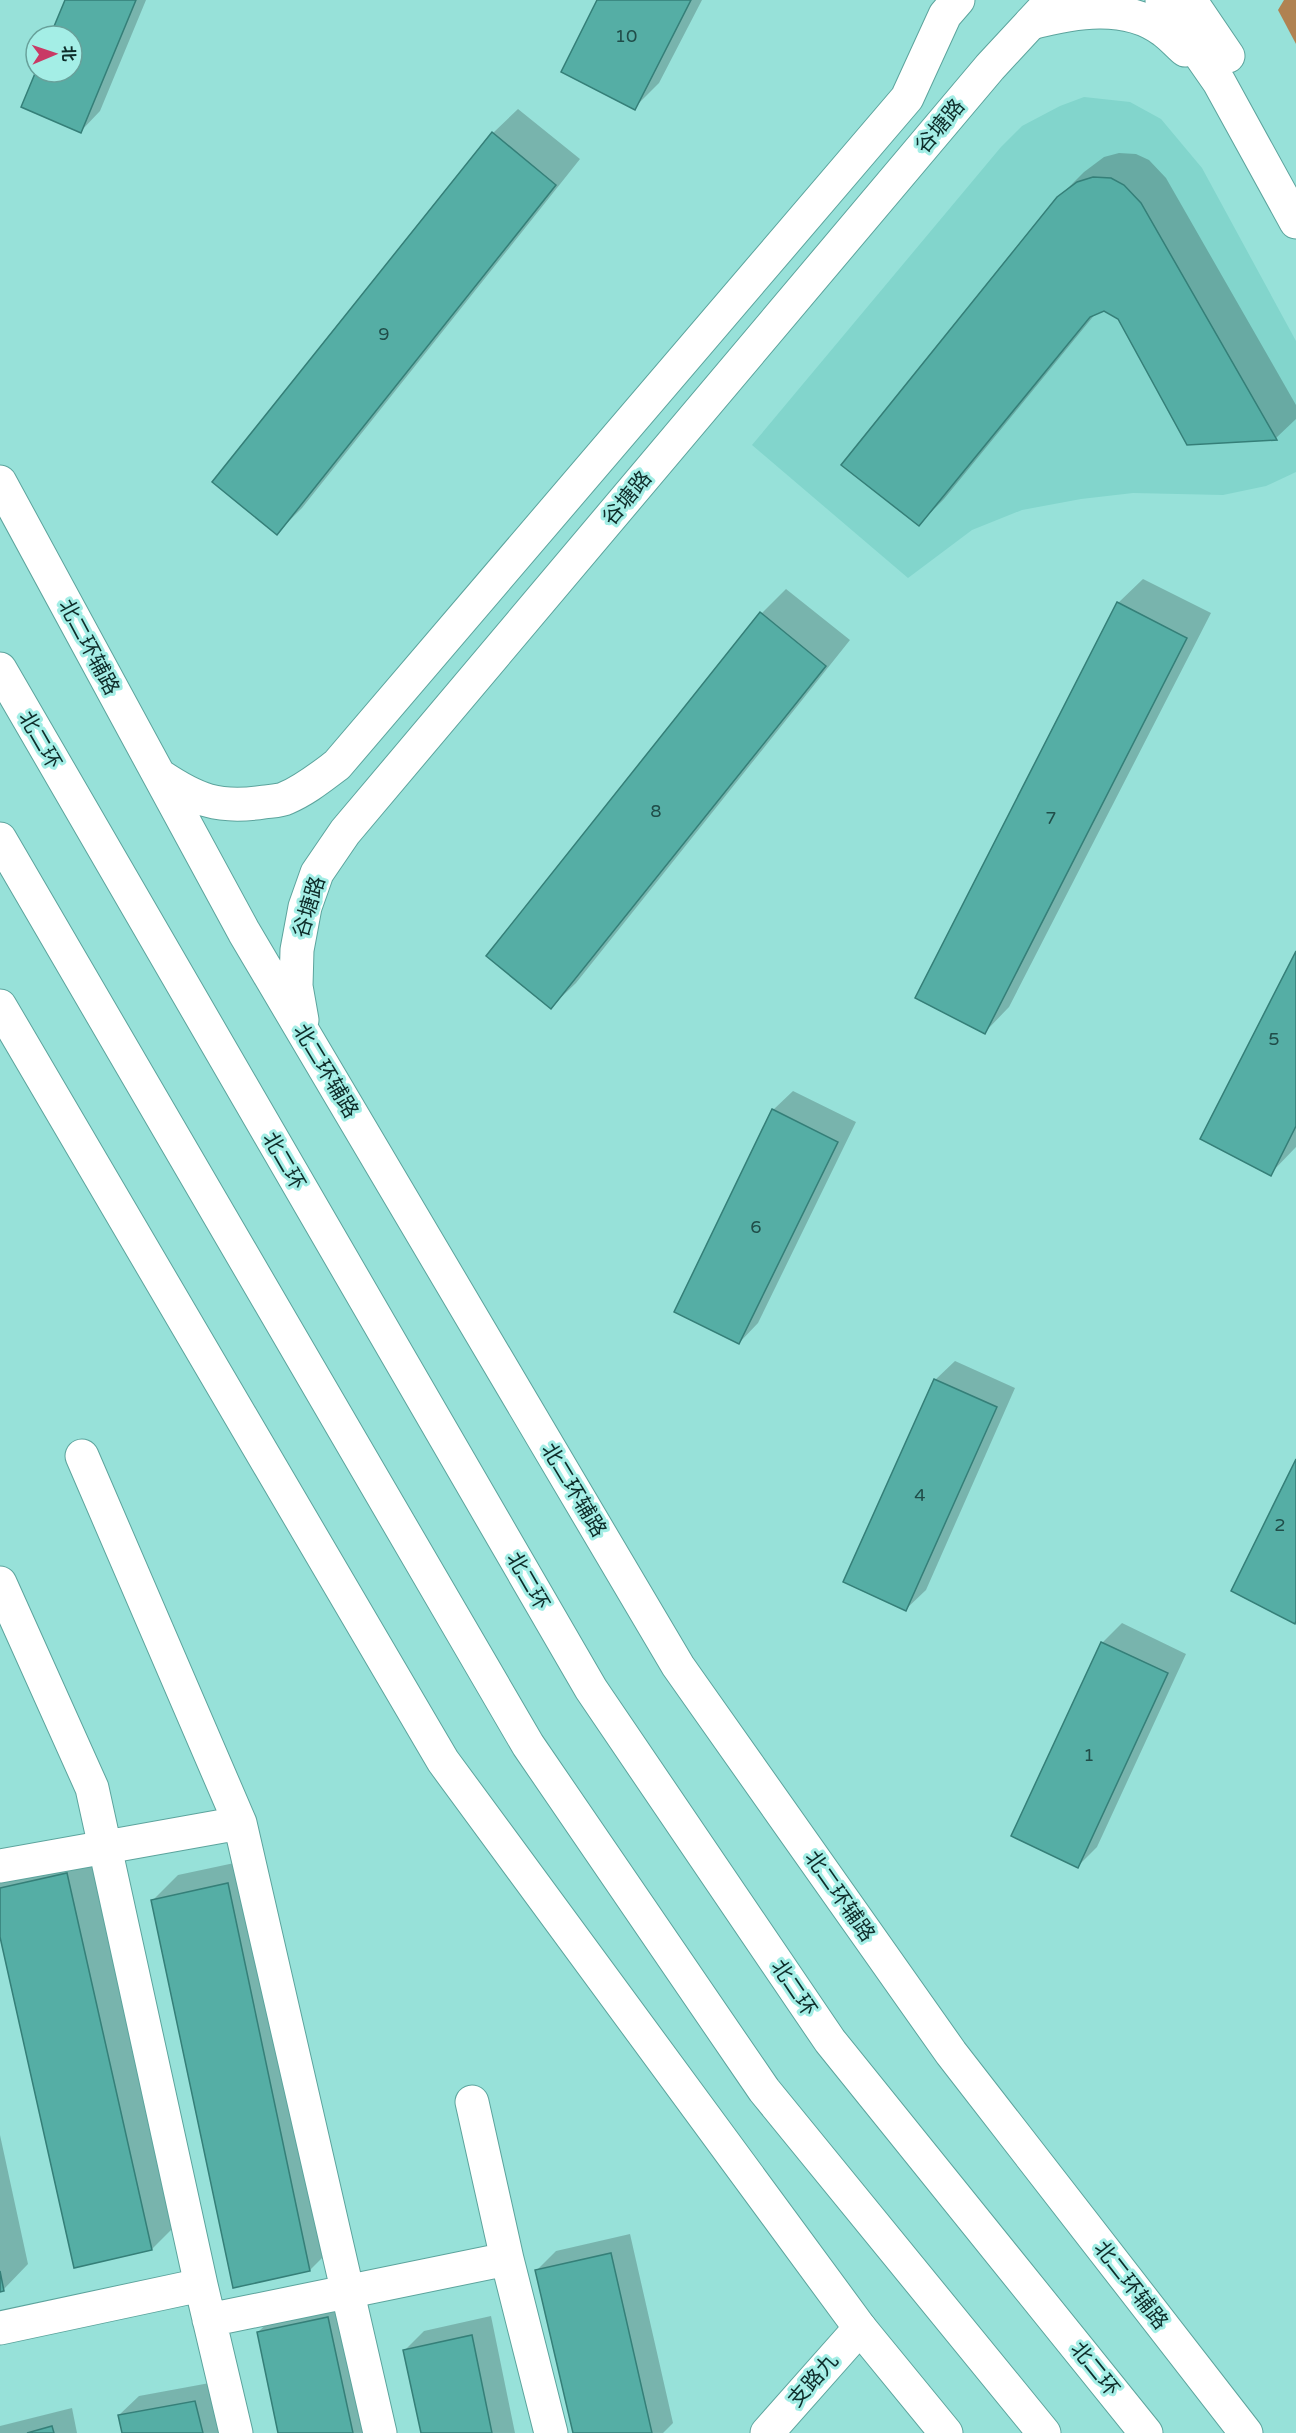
<svg xmlns="http://www.w3.org/2000/svg" width="1296" height="2433" viewBox="0 0 1296 2433" font-family="'Varela Round','Noto Sans SC',sans-serif">
  <style>
    .built { fill: #82d5cc }
    .forest { fill: #b08251 }
    .shadow { fill: #0003 }
    .building { fill: #55aea5; stroke: #357f78; stroke-width: 1.5 }
    .lines { fill: none; stroke-linecap: round; stroke-linejoin: round }
    .minor-casing { stroke: #5ca49d; stroke-width: 35 }
    .tertiary-casing { stroke: #5ca49d; stroke-width: 35 }
    .secondary-casing { stroke: #5ca49d; stroke-width: 35 }
    .trunk-casing { stroke: #5ca49d; stroke-width: 35 }
    .minor { stroke: #fff; stroke-width: 33 }
    .tertiary { stroke: #fff; stroke-width: 33 }
    .secondary { stroke: #fff; stroke-width: 33 }
    .trunk { stroke: #fff; stroke-width: 33 }
    .labels { text-anchor: middle; stroke-width: 6; stroke-linejoin: round; paint-order: stroke }
    .number-label { font-size: 18px; fill: #204d49 }
    .street-label { font-size: 21px; fill: #0e2d2a; stroke: #a4eee6 }
  </style>
  <rect width="100%" height="100%" fill="#97e1d9"/>
  <path class="built" d="M1084,97L1130,102L1161,119L1202,168L1296,341V472L1266,486L1223,495L1133,493L1081,499L1022,510L972,530L908,578L752,445L1001,147L1022,126L1060,106Z"/>
  <path class="forest" d="M1284,0H1296V44L1278,10Z"/>
  <path class="shadow" d="M67,0H146L100,111L81,131L72,72V36H52Z
    M599,0H702L659,83L634,108Z
    M518,109L580,159L302,508L277,533L493,133Z
    M1119,153L1136,154L1149,160L1166,178L1296,405V419L1276,438L1188,444L1119,318L1104,310L1096,313L944,499L919,524L1058,198L1084,172L1104,157Z
    M1143,579L1211,613L1009,1007L985,1032L1118,603Z
    M786,589L850,640L576,983L551,1007L762,613Z
    M1296,955V1147L1270,1174Z
    M793,1091L856,1122L758,1323L739,1343L773,1110Z
    M955,1361L1015,1388L926,1590L906,1609L935,1380Z
    M1122,1623L1186,1654L1097,1847L1078,1866L1102,1643Z
    M92,1849L177,2224L152,2249L0,1930V1882L16,1866Z
    M253,1859L335,2245L310,2270L153,1900L178,1875Z
    M0,2135L28,2264L4,2289L0,2290Z
    M630,2234L673,2423L663,2433H574L536,2271L556,2251Z
    M347,2299L376,2433H279L258,2332L278,2313Z
    M491,2316L515,2433H422L405,2350L424,2331Z
    M215,2382L226,2433H123L119,2415L139,2396Z
    M72,2408L77,2433H0V2426Z"/>
  <path class="building" d="M65,0H136L81,133L21,107L36,71L72,72V36H50Z
    M597,0H691L635,110L561,72Z
    M492,132L556,185L277,535L212,482Z
    M1093,177L1111,178L1124,185L1141,203L1277,440L1187,445L1118,319L1104,311L1090,317L919,526L841,465L1057,197L1077,182Z
    M1117,602L1187,638L985,1034L915,998Z
    M760,612L826,666L551,1009L486,956Z
    M1296,951V1126L1271,1176L1200,1139Z
    M772,1109L838,1142L739,1344L674,1312Z
    M934,1379L997,1407L906,1611L843,1582Z
    M1296,1459V1621L1295,1624L1231,1591Z
    M1101,1642L1168,1673L1078,1868L1011,1836Z
    M67,1873L152,2250L74,2268L0,1937V1888Z
    M228,1883L310,2271L233,2288L151,1900Z
    M611,2253L652,2433H573L535,2270Z
    M0,2271L4,2291L0,2292Z
    M328,2317L353,2433H278L257,2332Z
    M472,2335L492,2433H421L403,2350Z
    M195,2401L203,2433H122L118,2415Z
    M52,2426L54,2433H27Z"/>
  <g class="lines">
    <defs>
      <path id="minor" d="M82,1456L240,1823L380,2433
        M0,1583L92,1788L201,2285L236,2433
        M0,1866L240,1823
        M472,2102L507,2259L551,2433
        M209,2320L507,2259
        M0,2328L201,2285
        M767,2433L860,2328"/>
      <path id="tertiary" d="M1162,0L1219,82L1296,222
        M1190,0L1228,56
        M1031,23C1073,12 1126,2 1164,31C1171,36 1178,44 1185,50"/>
      <path id="secondary" d="M0,482L244,932L678,1666L951,2053L1246,2433
        M159,775C196,800 218,809 264,802C271,801 280,801 286,798C305,790 321,777 337,765L907,98L945,15L958,0
        M0,1006L443,1761L860,2328L946,2433
        M302,1020L296,986L297,950L305,907L317,873L345,832L990,67L1052,0"/>
      <path id="trunk" d="M0,669L591,1689L830,2041L1146,2433
        M0,839L528,1745L764,2090L1044,2433"/>
    </defs>
    <use href="#minor" class="minor-casing"/>
    <use href="#tertiary" class="tertiary-casing"/>
    <use href="#secondary" class="secondary-casing"/>
    <use href="#trunk" class="trunk-casing"/>
    <use href="#minor" class="minor"/>
    <use href="#tertiary" class="tertiary"/>
    <use href="#secondary" class="secondary"/>
    <use href="#trunk" class="trunk"/>
  </g>
  <g class="labels">
    <g class="number-label">
      <text x="626" y="42">10</text>
      <text x="384" y="340">9</text>
      <text x="656" y="817">8</text>
      <text x="1051" y="824">7</text>
      <text x="1274" y="1045">5</text>
      <text x="756" y="1233">6</text>
      <text x="920" y="1501">4</text>
      <text x="1280" y="1531">2</text>
      <text x="1089" y="1761">1</text>
    </g>
    <g class="street-label">
      <text transform="translate(940 126) rotate(-50)" y="7">谷塘路</text>
      <text transform="translate(627 498) rotate(-50)" y="7">谷塘路</text>
      <text transform="translate(89 647) rotate(62)" y="7">北二环辅路</text>
      <text transform="translate(40 740) rotate(60)" y="7">北二环</text>
      <text transform="translate(309 907) rotate(-73)" y="7">谷塘路</text>
      <text transform="translate(326 1071) rotate(59)" y="7">北二环辅路</text>
      <text transform="translate(284 1161) rotate(60)" y="7">北二环</text>
      <text transform="translate(574 1490) rotate(59)" y="7">北二环辅路</text>
      <text transform="translate(528 1581) rotate(60)" y="7">北二环</text>
      <text transform="translate(840 1896) rotate(55)" y="7">北二环辅路</text>
      <text transform="translate(794 1988) rotate(56)" y="7">北二环</text>
      <text transform="translate(1131 2285) rotate(52)" y="7">北二环辅路</text>
      <text transform="translate(1095 2369) rotate(51)" y="7">北二环</text>
      <text transform="translate(813 2380) rotate(-49)" y="7">支路九</text>
    </g>
  </g>
  <g transform="translate(54 54) rotate(88)"><circle r="28" fill="#a4eee6" stroke="#68a19b" stroke-width="1.5"/>
  <path d="M0-4.5L10 22L0 15L-10 22Z" fill="#c93a65"/>
  <text y="-9" font-size="16" font-weight="bold" text-anchor="middle" fill="#0e2d2a">北</text>
  </g>
</svg>
